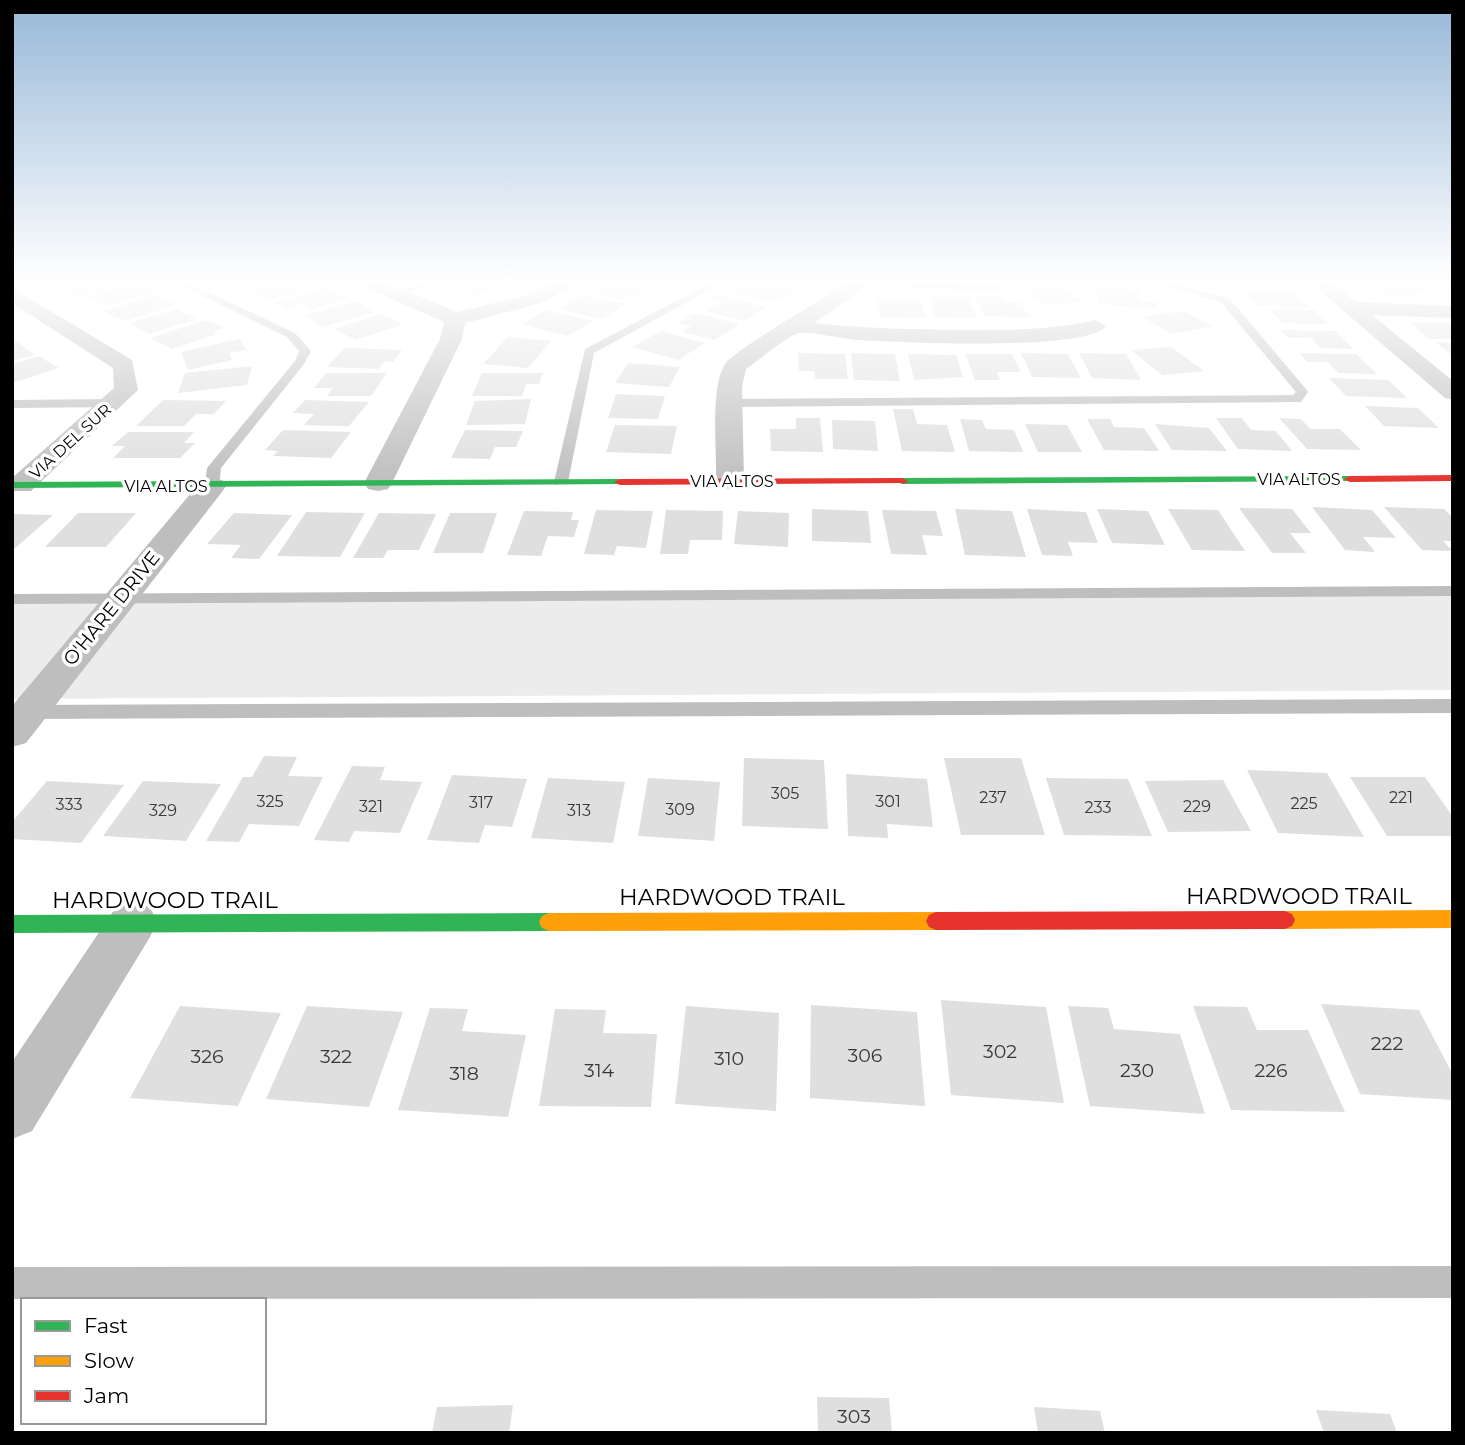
<svg xmlns="http://www.w3.org/2000/svg" width="1465" height="1445" viewBox="0 0 1465 1445" font-family="Montserrat,sans-serif">
  <style>
    .green { fill: #ececec }
    .building { fill: #dfdfdf }
    .lines { fill: none; stroke-linecap: round; stroke-linejoin: round }
    .lane { fill: #bebebe; fill-rule: evenodd }
    .street { fill: #bebebe; fill-rule: evenodd }
    .fast { fill: #30b455; fill-rule: evenodd }
    .slow { fill: #ff9f0a; fill-rule: evenodd }
    .jam { fill: #e5322d; fill-rule: evenodd }
    .labels { text-anchor: middle; stroke-width: 7; stroke-linejoin: round; paint-order: stroke }
    .far-street-label { font-size: 16px; fill: #000; stroke: #fff }
    .number-label { font-size: 16px; fill: #383838 }
    .street-label { font-size: 19px; fill: #000; stroke: #fff }
    .near-number-label { font-size: 19px; fill: #383838 }
    .near-street-label { font-size: 23px; fill: #000; stroke: #fff }
  </style>
  <rect width="100%" height="100%" fill="#fff"/>
  <path class="green" d="M1453,595V690L12,699V602Z"/>
  <path class="building" d="M77,282H106L114,285L80,295L61,287Z
    M277,282H306L316,285L272,300L248,292Z
    M453,282H503L510,284L476,295L443,286Z
    M613,282H628L649,287L623,300L592,292Z
    M748,282H755L795,290L783,298L777,297L770,301L731,293Z
    M1361,282H1412L1432,292L1386,295Z
    M136,283L154,292L106,306L88,296Z
    M1057,283L1083,301L1046,305L1021,287Z
    M1097,287L1140,291L1142,301L1156,302L1158,309L1098,304Z
    M324,288L347,298L312,310L300,304L287,309L276,303Z
    M1241,290L1292,291L1309,307L1256,305Z
    M715,294L766,307L744,321L705,311L720,302L707,299Z
    M155,295L177,305L125,321L103,311Z
    M584,295L627,304L602,319L558,309Z
    M975,296H1001L1004,302H1021L1029,317L984,316Z
    M928,297H968L977,318L935,317Z
    M877,298L920,299L926,318L881,317Z
    M356,301L374,312L322,327L305,315Z
    M177,309L197,319L149,334L129,323Z
    M1269,309L1314,310L1329,324L1283,323Z
    M547,310L593,321L567,336L521,324Z
    M1182,311L1213,326L1172,334L1142,317Z
    M694,313L740,324L715,340L682,332L692,326L678,323Z
    M381,314L403,324L356,340L334,329Z
    M206,320L224,328L213,332L217,334L172,349L150,338Z
    M1409,322L1448,323L1453,326V339H1430Z
    M1280,330L1335,331L1354,349L1321,348L1311,338H1288Z
    M661,331L705,343L678,360L633,347Z
    M508,337L551,341L528,368L483,364Z
    M240,339L246,350L229,353L232,360L188,370L181,352Z
    M17,342L35,355L12,361V343Z
    M1436,342L1453,343V356Z
    M1171,347L1204,371L1162,375L1131,350Z
    M345,348L402,350L393,362L385,361L379,369L327,367Z
    M798,353L845,354L848,379H815L814,371H799Z
    M851,353L895,354L900,381L854,380Z
    M1021,353L1068,354L1081,378L1032,377Z
    M1079,353L1126,354L1141,380L1092,378Z
    M1299,353L1356,354L1377,374L1339,373L1328,362H1307Z
    M908,354L956,355L963,377L914,380Z
    M965,354H1012L1021,372H997L1000,380H975Z
    M39,356L59,368L12,383V364Z
    M628,363L680,367L669,387L615,383Z
    M252,366L247,385L178,393L185,373Z
    M326,373H387L371,396H327L333,388H314Z
    M482,373H543L539,384H526L522,396H472Z
    M1329,378L1388,380L1407,398L1346,396Z
    M616,394L665,396L658,419L608,418Z
    M531,399L525,424L466,425L475,401Z
    M163,400L226,401L214,414H196L184,426H136Z
    M305,400L369,402L349,426L304,425L314,414L293,413Z
    M1365,406L1418,408L1439,428L1384,426Z
    M893,409H913L917,424L947,425L955,452L902,451Z
    M796,418H820L823,452L771,451L770,429H796Z
    M1216,418H1242L1251,430L1276,431L1292,451L1238,449Z
    M1279,418L1301,419L1310,429H1340L1361,450L1307,449Z
    M960,419L982,420L986,429L1014,430L1023,452L969,451Z
    M1087,419H1110L1114,427L1144,428L1159,451L1104,450Z
    M832,420L875,421L878,451L833,449Z
    M1025,424L1067,425L1082,452H1038Z
    M1155,424L1209,428L1227,451L1172,450Z
    M615,425L677,426L671,454L606,452Z
    M283,430L351,432L331,458L273,456L278,451L265,450Z
    M465,430L523,431L516,447H495L490,459L451,458Z
    M128,432H194L184,443H195L180,458H113L125,446H112Z
    M1312,507L1372,510L1396,538L1363,537L1375,552L1345,550Z
    M1384,507L1444,509L1453,518V541H1443L1453,551L1422,550Z
    M1239,508L1292,509L1311,533H1290L1306,553H1272Z
    M812,509L868,511L871,543L812,541Z
    M955,509L1012,511L1026,557L965,555Z
    M1027,509L1086,512L1098,543L1068,542L1073,556L1042,555Z
    M1097,509L1148,511L1165,545L1112,543Z
    M1168,509L1218,510L1245,551L1192,550Z
    M596,510L653,511L646,548L617,546L614,555L584,554Z
    M666,510L723,511L722,540H690L688,554H660Z
    M882,510L936,511L943,536L922,535L927,555L891,554Z
    M524,511L573,512L571,520H579L574,537L548,536L541,556L507,555Z
    M738,511L789,513L788,547L734,544Z
    M306,512L365,513L340,557L277,556Z
    M78,513H136L106,547H45Z
    M234,513L292,515L259,559L231,558L241,545L207,544Z
    M379,513L436,514L419,550H388L383,558H353Z
    M450,513H497L483,553H433Z
    M12,514L53,515L12,551Z
    M264,756L297,757L288,776L323,777L299,826L249,824L239,842L206,841L243,777H252Z
    M744,758L824,760L828,829L742,826Z
    M944,758H1021L1045,835H961Z
    M352,766L385,767L380,780L422,782L400,833L354,831L349,842L314,840Z
    M1247,770L1327,773L1364,837L1278,833Z
    M846,774L927,779L933,827L887,824L888,838L848,836Z
    M452,775L527,779L512,827L485,825L479,843L427,840Z
    M1350,777H1425L1453,817V836H1387Z
    M548,778L625,782L613,843L531,838Z
    M648,778L720,782L714,841L638,836Z
    M1046,778L1128,779L1152,836L1064,835Z
    M1223,780L1251,831L1168,832L1145,781Z
    M47,781L124,785L81,843L12,839V822Z
    M143,781L221,784L186,841L103,836Z
    M941,1000L1046,1007L1064,1103L951,1095Z
    M1321,1004L1419,1010L1453,1075V1100L1360,1094Z
    M811,1005L917,1012L925,1106L810,1098Z
    M180,1006L281,1013L238,1106L130,1098Z
    M307,1006L403,1012L369,1107L266,1099Z
    M686,1006L779,1013L776,1111L675,1104Z
    M1068,1006L1108,1008L1114,1029L1180,1034L1205,1114L1090,1106Z
    M1193,1006L1247,1007L1257,1030H1308L1345,1112L1231,1110Z
    M430,1008L468,1009L462,1031L526,1035L508,1117L398,1110Z
    M555,1009L606,1010L603,1033L657,1034L651,1107L539,1106Z
    M817,1397L889,1398L892,1433H818Z
    M513,1405L509,1433H432L437,1407Z
    M1034,1407L1100,1411L1105,1433H1038Z
    M1316,1410L1390,1414L1397,1433H1324Z"/>
  <g class="lines">
    <path class="lane" d="M174,282H186L295,333L311,351L304,364L221,468L219,486L212,490L205,486L207,468L295,361L299,351L287,337Z
      M421,282H434L401,296L393,294Z
      M712,282H724L594,353L568,482L556,485L554,482L585,349Z
      M890,282L996,284L1011,282L998,290L913,289Z
      M1151,282H1166L1229,298L1306,389L1308,392L1301,402L730,407L724,403L730,399L1293,395L1296,392L1221,302Z
      M1444,282H1453V288Z
      M12,400L112,399L118,403L112,407L12,408Z
      M1453,586V596L12,604V594Z
      M1453,699V713L26,719L16,712L26,705Z
      M1453,1266V1298L12,1299V1267Z"/>
    <path class="street" d="M360,282H385L457,312L527,295L556,282H581L541,303L465,323L462,339L392,483L388,489L378,491L368,489L364,483L440,339L444,322L362,286Z
      M849,282H872L814,323C865,329 915,329 966,330C1010,330 1052,330 1095,320L1106,326C1088,352 895,342 858,340C845,339 808,331 799,333C787,336 758,361 746,369L742,387L744,481L740,487L730,489L720,487L716,481C717,453 710,387 725,364C733,351 829,295 849,282Z
      M1310,282H1331L1356,302L1453,306V318L1372,315L1453,381V400L1445,398Z
      M12,288L132,360L138,390L31,491H12V478L114,388L113,368L12,303Z
      M212,478L222,480L226,486L222,492L26,743L12,747V706L202,480Z
      M133,901L150,907L157,922L150,937L32,1131L12,1139V1062L116,907Z"/>
    <path class="fast" d="M1350,476L1354,477V481L902,484L896,481L902,478Z
      M620,479L624,480V484L12,488V482Z
      M549,913L556,916L559,922L556,928L549,931L12,933V915Z"/>
    <path class="slow" d="M1453,910V928L1285,929L1278,926L1275,920L1278,914L1285,911Z
      M936,912L943,915L946,921L943,927L936,930L549,931L542,928L539,922L542,916L549,913Z"/>
    <path class="jam" d="M1453,475V481L1350,482L1344,479L1350,476Z
      M902,478L908,481L906,483L620,485L614,482L620,479Z
      M1285,911L1292,914L1295,920L1292,926L1285,929L936,930L929,927L926,921L929,915L936,912Z"/>
  </g>
  <linearGradient id="sky" x2="0" y2="1"><stop stop-color="#97b8d8"/><stop offset="0.58" stop-color="#fff"/><stop offset="1" stop-color="#fff" stop-opacity="0"/></linearGradient>
  <rect width="1465" height="484" fill="url(#sky)"/>
  <g class="labels">
    <g class="far-street-label">
      <text transform="translate(70 441) rotate(-42)" y="6">VIA DEL SUR</text>
      <text x="1299" y="485">VIA ALTOS</text>
      <text x="732" y="487">VIA ALTOS</text>
      <text x="166" y="492">VIA ALTOS</text>
    </g>
    <g class="number-label">
      <text x="785" y="799">305</text>
      <text x="993" y="803">237</text>
      <text x="1401" y="803">221</text>
      <text x="270" y="807">325</text>
      <text x="888" y="807">301</text>
      <text x="481" y="808">317</text>
      <text x="1304" y="809">225</text>
      <text x="69" y="810">333</text>
      <text x="371" y="812">321</text>
      <text x="1197" y="812">229</text>
      <text x="1098" y="813">233</text>
      <text x="680" y="815">309</text>
      <text x="163" y="816">329</text>
      <text x="579" y="816">313</text>
    </g>
    <g class="street-label">
      <text transform="translate(111 608) rotate(-51)" y="7">O'HARE DRIVE</text>
    </g>
    <g class="near-number-label">
      <text x="1387" y="1050">222</text>
      <text x="1000" y="1058">302</text>
      <text x="865" y="1062">306</text>
      <text x="207" y="1063">326</text>
      <text x="336" y="1063">322</text>
      <text x="729" y="1065">310</text>
      <text x="599" y="1077">314</text>
      <text x="1137" y="1077">230</text>
      <text x="1271" y="1077">226</text>
      <text x="464" y="1080">318</text>
      <text x="854" y="1423">303</text>
    </g>
    <g class="near-street-label">
      <text x="1299" y="904">HARDWOOD TRAIL</text>
      <text x="732" y="905">HARDWOOD TRAIL</text>
      <text x="165" y="908">HARDWOOD TRAIL</text>
    </g>
  </g>
  <rect width="1465" height="1445" fill="none" stroke="#000000" stroke-width="28"/>
  <rect x="21" y="1298" width="245" height="126" fill="#ffffff" stroke="#999999" stroke-width="2"/>
  <rect x="35" y="1321" width="35" height="10" fill="#30b455" stroke="#999999" stroke-width="2"/>
  <text x="84" y="1333" font-size="21" fill="#000000">Fast</text>
  <rect x="35" y="1356" width="35" height="10" fill="#ff9f0a" stroke="#999999" stroke-width="2"/>
  <text x="84" y="1368" font-size="21" fill="#000000">Slow</text>
  <rect x="35" y="1391" width="35" height="10" fill="#e5322d" stroke="#999999" stroke-width="2"/>
  <text x="84" y="1403" font-size="21" fill="#000000">Jam</text>
</svg>
